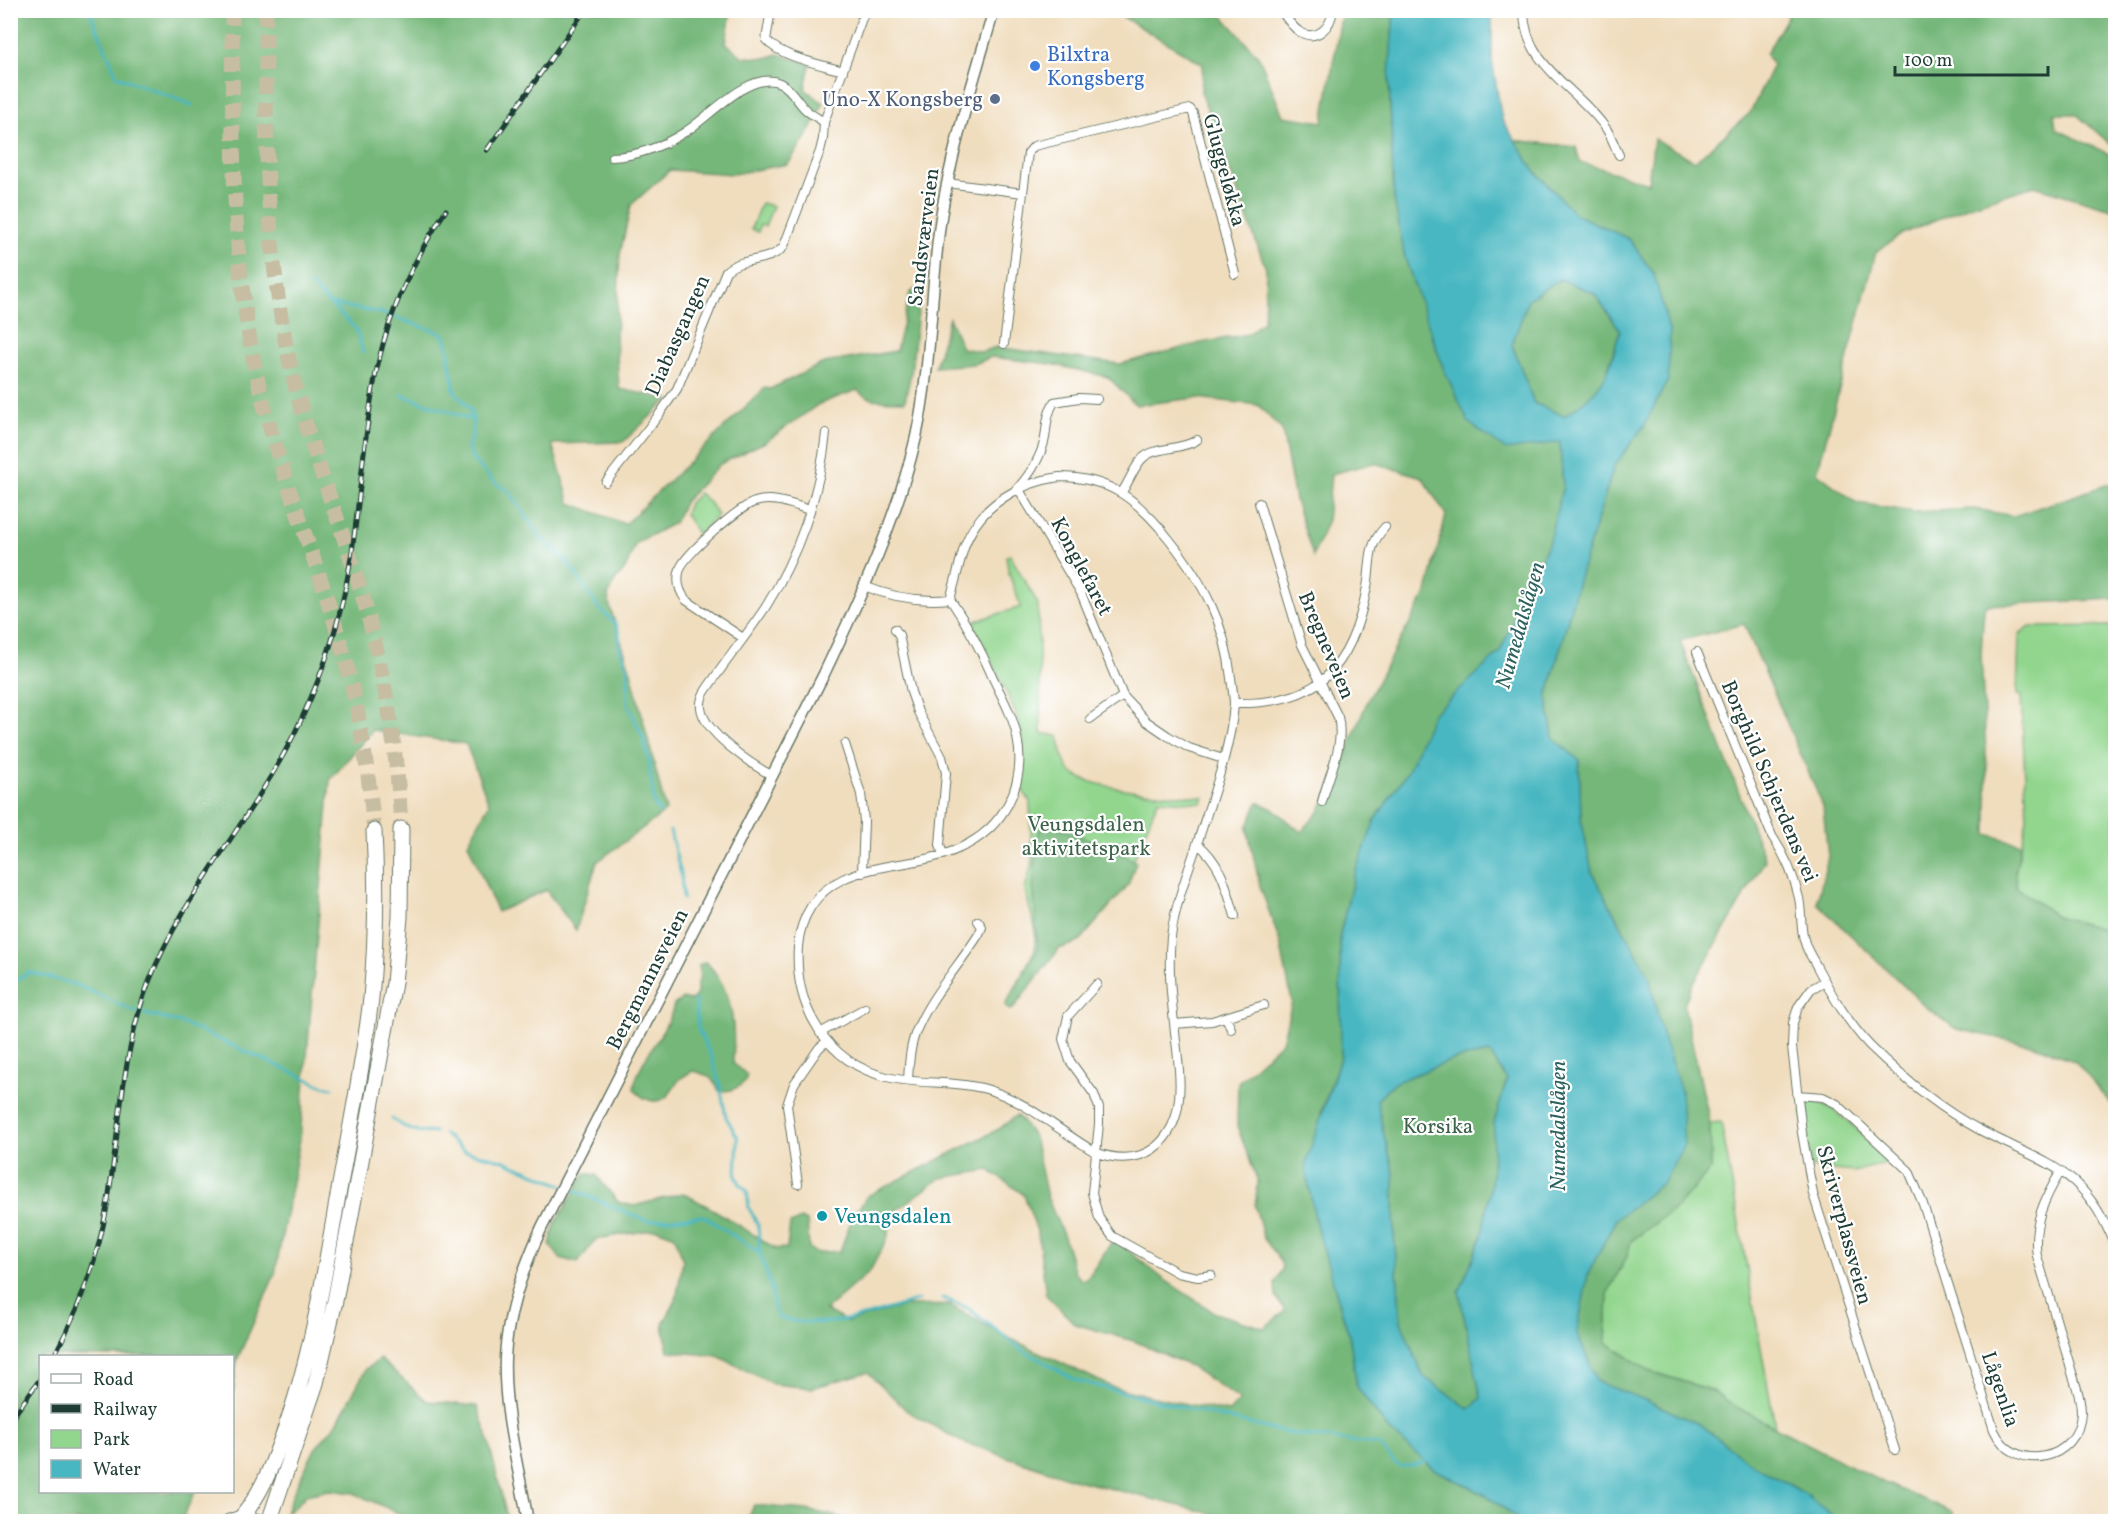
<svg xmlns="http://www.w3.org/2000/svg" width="2126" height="1532" viewBox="0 0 2126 1532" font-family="Vollkorn,serif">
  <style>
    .green { fill: #92d68e; stroke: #588a61; stroke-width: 1.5 }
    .forest { fill: #75b779; stroke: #4a7a56; stroke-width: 1.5; fill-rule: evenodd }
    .water { fill: #49b7c1; stroke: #347a7a; stroke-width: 1.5; fill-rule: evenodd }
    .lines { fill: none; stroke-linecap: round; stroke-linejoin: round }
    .stream { stroke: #49b7c1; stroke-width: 3 }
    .highway-tunnel { stroke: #c6bda2; stroke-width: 15; stroke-dasharray: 15 8; stroke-linecap: butt }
    .street-casing { stroke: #687564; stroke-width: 10 }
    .secondary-casing { stroke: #687564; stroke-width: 13 }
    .highway-casing { stroke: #687564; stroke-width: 17 }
    .street { stroke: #fff; stroke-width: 8 }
    .secondary { stroke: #fff; stroke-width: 10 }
    .highway { stroke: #fff; stroke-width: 15 }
    .rail-casing { stroke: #1f3d34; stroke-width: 5 }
    .rail { stroke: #fff; stroke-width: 3; stroke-dasharray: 9; stroke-linecap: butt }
    .shop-dot { fill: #3f7fe0; stroke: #fff; stroke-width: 2 }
    .service-dot { fill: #5c6f8a; stroke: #fff; stroke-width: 2 }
    .culture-dot { fill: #0f9aa8; stroke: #fff; stroke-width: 2 }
    .labels { text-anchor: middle; stroke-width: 4.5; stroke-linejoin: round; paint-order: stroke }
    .shop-label { font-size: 21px; fill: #366cbe; stroke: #fff; text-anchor: start }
    .service-label { font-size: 21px; fill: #4e5e75; stroke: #fff; text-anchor: end }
    .street-label { font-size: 21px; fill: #1f3d34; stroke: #fff }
    .park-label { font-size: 21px; fill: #3c634a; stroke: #fff }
    .culture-label { font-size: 21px; fill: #0d838f; stroke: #fff; text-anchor: start }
    .water-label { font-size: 22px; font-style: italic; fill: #2c625e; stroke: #fff }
  </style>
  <rect width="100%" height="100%" fill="#fff"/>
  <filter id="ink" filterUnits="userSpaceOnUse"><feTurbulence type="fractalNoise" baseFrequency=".0167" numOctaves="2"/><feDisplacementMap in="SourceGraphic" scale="12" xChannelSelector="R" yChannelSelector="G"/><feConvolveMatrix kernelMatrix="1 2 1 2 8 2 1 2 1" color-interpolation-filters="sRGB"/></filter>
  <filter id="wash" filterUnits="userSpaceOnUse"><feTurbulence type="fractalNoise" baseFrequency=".008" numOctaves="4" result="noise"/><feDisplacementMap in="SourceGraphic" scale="24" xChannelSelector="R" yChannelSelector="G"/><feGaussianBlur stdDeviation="1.35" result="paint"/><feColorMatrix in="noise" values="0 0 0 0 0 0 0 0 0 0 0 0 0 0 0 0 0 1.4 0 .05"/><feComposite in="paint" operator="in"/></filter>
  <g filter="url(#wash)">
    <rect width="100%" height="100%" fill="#f0ddbe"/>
    <path class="green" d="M761,203L773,206L765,226L760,225L758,232L751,229Z
      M699,493L707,500L718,515L698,535L685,514L689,503Z
      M1010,555L1038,604L1041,733L1058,736C1061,746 1063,764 1070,771C1087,790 1177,795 1204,797L1202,803L1158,800L1124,883L1058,946L1014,1008L1008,1003L1035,949V928L1025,890L1032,863L1030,802L1021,787L1023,741L1018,720L1005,689L973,624L975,621L1021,607L1009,574L1006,556Z
      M2115,626V930L2102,929L2056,916L2016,887L2015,873L2027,819L2021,696L2017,695L2019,635L2030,627Z
      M1810,1101C1833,1100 1872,1145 1890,1162L1854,1172L1812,1168L1802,1112L1804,1105Z
      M1721,1122L1775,1427L1736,1407L1713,1391L1649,1371L1606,1342L1608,1292L1627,1256L1631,1241L1677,1207L1711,1169L1710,1123Z"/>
    <path class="forest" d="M10,11H731L726,43L743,57L766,58L778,54L810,64L805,89L823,103L812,128L788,164L733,174L670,170L631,205L620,254L616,337L619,389L669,399L623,442L552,444L570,503L625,524L765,388L770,389L824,363L896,351L910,293L921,286L911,373L905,401C888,400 869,403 857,390L819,404L765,442L720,464L685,501L674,523L636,543L625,569L615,581L608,596L610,607L631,672L666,811L597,862L576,930L546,890L497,912L468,843L489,804L466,744L373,730L330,780L300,1139L275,1274L237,1360L233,1394L232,1356H40V1492H195L181,1521H11Z
      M1119,11H1218L1259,57L1283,116L1323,122L1342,11H1394L1389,77L1394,198L1405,258L1444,370L1560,442L1563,486L1548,544L1499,654L1432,715L1408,771L1375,820L1354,876L1340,934L1341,1055L1321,1113L1333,1282L1350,1339L1357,1387L1388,1429L1434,1469L1487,1496L1521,1521H1241L1076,1480L960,1441L907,1411L868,1372L812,1388L773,1384L718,1356L668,1351L663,1324L676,1300L683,1260L675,1236L657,1229L596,1239L578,1263L560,1258L550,1245L554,1226L585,1173L596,1175L618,1202L634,1206L683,1193L716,1211L776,1249L787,1248L790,1224L801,1219L807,1221L809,1248L816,1253L840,1251L852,1218L867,1196L999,1129L1017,1115L1034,1137L1047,1197L1064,1237L1075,1273L1081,1280L1087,1279L1111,1243H1119L1166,1281L1215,1313L1264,1328L1285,1311L1276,1297L1275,1284L1282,1269L1281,1262L1263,1237L1255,1206L1258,1182L1237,1126L1238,1082L1282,1042L1292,1002L1280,942L1260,886L1247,828L1258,802L1275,810L1301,832L1319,812L1344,758L1367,702L1395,649L1427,592L1446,515L1422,477L1374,463L1331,474L1327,522L1313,556L1295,500L1282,430L1258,405L1197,398L1136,405L1108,377L1051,364L991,357L975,364L935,367L949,318L962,348L982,352L996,347L1120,364L1201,343L1248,334L1264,321L1266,269L1201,92L1203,64L1123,17ZM989,1170L1024,1195L1038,1234L1046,1295L1075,1324L1134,1341L1190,1366L1240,1400L1229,1412L1171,1401L1112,1387L1003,1335L950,1305L904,1306L847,1322L825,1310L870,1271L887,1239L894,1212L941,1178Z
      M1791,11H2115V148L2076,114H2054L2056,129L2115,157V210L2034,186L1969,206L1904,233L1876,252L1817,473L1857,503L1914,512L1975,509L2014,516L2115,482V599L1987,605L1984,608L1981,654L1987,773V834L2021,844L2015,873L2016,887L2056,916L2102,929L2115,930V1109L2077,1063L2041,1047L1956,1029L1927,1008L1817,903L1828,857L1823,806L1744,624L1680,641L1765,860L1690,989L1684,1006L1710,1123L1711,1169L1677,1207L1631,1241L1627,1256L1608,1292L1606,1342L1649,1371L1713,1391L1736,1407L1874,1478L1952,1512L1954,1521H1840L1800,1491L1747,1461L1699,1424L1645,1400L1597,1382L1577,1333L1588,1274L1616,1219L1664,1182L1662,1034L1649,976L1592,873L1581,819L1579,760L1553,738L1547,697L1578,581L1614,466L1644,426L1654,274L1629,239L1575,214L1534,170L1514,140L1576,147L1580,162L1648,183L1654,139L1695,161L1750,113L1773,65L1766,54Z
      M1560,279L1594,293L1620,330L1605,379L1591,398L1564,416L1534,403L1512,345L1528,299Z
      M1055,826L1119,852L1136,862L1128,885L1079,942L1059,949L1012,1010L1008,1009L1005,1005L1038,949L1033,885L1036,846L1040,829Z
      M706,962C734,990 735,1026 733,1063L747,1075C745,1087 730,1092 719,1091C713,1077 706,1074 693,1071C688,1073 684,1076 680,1079C675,1084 673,1091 668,1095C657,1107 642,1099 634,1089C637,1060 666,1037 674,1005L682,999L692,1000L697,994V985L700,978L699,965Z
      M1490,1053L1507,1079L1494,1123L1492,1176L1482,1236L1459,1292L1481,1398L1469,1409L1423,1376L1401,1322L1394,1235V1173L1383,1131L1377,1100L1394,1083L1455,1059Z
      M380,1359L427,1401L477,1406L487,1435L508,1521H416L354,1493L329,1490L306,1495L295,1507L286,1512L295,1489L315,1449L337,1423L366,1369Z
      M754,1505L806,1510L859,1521H747Z"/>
    <path class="water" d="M1394,11H1492V61L1502,120L1534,170L1575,214L1629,239L1654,274L1670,333L1668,380L1644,426L1614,466L1578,581L1547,697L1553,738L1579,760L1581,819L1592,873L1649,976L1662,1034L1681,1091L1684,1145L1664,1182L1616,1219L1588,1274L1577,1333L1597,1382L1645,1400L1699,1424L1747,1461L1800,1491L1840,1521H1521L1487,1496L1434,1469L1388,1429L1357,1387L1350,1339L1316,1224L1305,1166L1341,1055L1340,934L1354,876L1375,820L1408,771L1432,715L1499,653L1548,544L1563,486L1560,442L1506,450L1469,423L1444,370L1405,258L1394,198L1389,77ZM1560,279L1594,293L1620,330C1607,378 1606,388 1564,416L1534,403L1512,345L1528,299ZM1490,1053L1507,1079L1494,1123L1492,1176L1482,1236L1459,1292L1481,1398L1469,1409L1423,1376L1401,1322L1394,1235V1173L1383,1131L1377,1100L1394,1083L1455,1059Z"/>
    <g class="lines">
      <path class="stream" d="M89,10L117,76L192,105
        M309,284L356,329L363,352
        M330,304L382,313L444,334C449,345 448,353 450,365C451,374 454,381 454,390L470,409L473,420L472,435L468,447L472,459L495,483L509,491L541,538L566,560L598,607L615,623L619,632L620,649L628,668V704L644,740L649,761L654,804L660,813
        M402,395L473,420
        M670,831L681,874L683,899
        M10,985L29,972L77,985L134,1011L184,1024L323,1086L333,1088
        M695,1000L698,1029L711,1056L720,1086L726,1117L738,1138L736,1176L740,1184L747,1191L749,1208L758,1225L760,1253L771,1287L774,1308L779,1318C830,1331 871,1314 919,1300
        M392,1119C409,1130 415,1134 435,1132
        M444,1134L464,1151L502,1160L647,1221L704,1216L760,1253
        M942,1298L968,1308L1022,1350L1078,1381L1266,1428L1299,1435L1380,1445C1398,1469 1397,1470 1426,1461"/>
    </g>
  </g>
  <g filter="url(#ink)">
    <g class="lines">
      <path class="highway-tunnel" d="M232,10C233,137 230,265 260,389C279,472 313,549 337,631C357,696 368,763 374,831
        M266,10C266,136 264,262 295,385C315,465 348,540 369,619C387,688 398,758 401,829"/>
      <defs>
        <path id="street" d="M771,10L766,40C781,57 820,64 843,71
          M1281,10C1286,18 1292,27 1300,32C1317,42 1331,27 1333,10
          M1524,10C1523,66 1580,89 1607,130C1612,138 1615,147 1619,155
          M612,157C638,156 663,146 685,132C709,118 750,69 780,83C791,88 796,100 805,109C810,114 818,118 824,122
          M947,183L1023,193
          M1004,344L1028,153L1034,146L1190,109L1193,113L1235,274
          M1097,399L1079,398L1054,402C1047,414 1047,424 1045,438C1041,458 1031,473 1018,488L1081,593L1123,696L1146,721L1168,736L1189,748L1223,759
          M1059,477C1110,477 1139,501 1169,539C1203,582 1225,622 1231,678C1232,686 1234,696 1234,705C1230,751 1212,797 1198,841C1188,872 1175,904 1171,937C1168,966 1171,995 1174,1023C1177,1054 1186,1098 1172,1126C1156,1158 1126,1164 1095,1152C1059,1131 1027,1101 986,1089C953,1080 919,1085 887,1077C827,1063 794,1007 798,947C800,918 815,892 843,879C879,862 922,866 960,848C1004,828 1027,784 1017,737C1013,716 1002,697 993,678C981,650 967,624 950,599C956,581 959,562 965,545C980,505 1019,483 1059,477Z
          M606,482L658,416L677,389L726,271C742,256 770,264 784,246L820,151L823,139L824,122L865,10
          M1122,492C1129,482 1134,467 1142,459C1154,446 1180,451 1197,440
          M1259,503L1302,645L1338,717C1345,746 1329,773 1322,802
          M864,586C893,598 920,602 950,599
          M895,629L899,635L911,692L918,712L942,757L946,773L940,845L943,855
          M743,638L686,600C679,591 676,581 680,569C684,555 740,506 755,502C773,496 793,505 810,510
          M1697,652L1772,836C1784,854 1794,876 1799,898C1802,912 1800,929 1805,943C1807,951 1813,959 1817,967C1832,995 1848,1023 1870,1046C1903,1078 1937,1107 1978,1129C2046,1165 2086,1167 2116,1249
          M1234,703C1319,705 1352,668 1367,587C1372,561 1366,548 1385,527
          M1090,719L1123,696
          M845,744L861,794L864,821L862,873
          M773,776C752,765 704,733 701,708C700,701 702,696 706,690C725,662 746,636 765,608C798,556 820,494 826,433
          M1197,843C1222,864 1226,886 1235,916
          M1825,981L1811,989L1798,1007L1793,1023L1792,1047L1802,1133L1813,1194L1895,1450
          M1097,984L1068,1016L1063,1039L1070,1061L1094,1094L1099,1108V1124L1092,1193L1099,1218L1112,1236L1178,1273L1198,1277L1211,1275
          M1226,1017L1231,1029
          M1174,1024L1212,1021L1264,1005
          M820,1033L865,1008
          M908,1080C909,1063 910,1045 917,1029C932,994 959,966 979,934L982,927L978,921
          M1797,1095L1823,1097L1837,1104L1909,1171L1923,1204L1994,1430C2014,1475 2080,1461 2081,1412C2081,1394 2073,1379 2069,1362C2058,1327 2048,1291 2037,1256C2032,1224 2045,1197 2061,1171
          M798,1184L787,1105L794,1084L819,1048L826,1042"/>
        <path id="secondary" d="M528,1522C519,1468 503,1413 505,1358C507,1312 523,1268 542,1227L824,674C860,598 897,519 916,437C932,364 930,290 941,217C952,147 974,79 994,10"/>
        <path id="highway" d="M241,1518C261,1494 271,1468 282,1438C309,1366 322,1289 335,1213C347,1142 363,1070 371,998C376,943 377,887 374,831
          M229,1522L241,1518L256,1522
          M269,1522L316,1383L335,1301L394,983L400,917L401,829"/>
      </defs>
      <use href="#street" class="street-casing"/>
      <use href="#secondary" class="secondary-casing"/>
      <use href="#highway" class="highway-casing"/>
      <use href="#street" class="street"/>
      <use href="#secondary" class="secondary"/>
      <use href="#highway" class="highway"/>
      <defs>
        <path id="rail" d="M487,150L585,10
          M54,1356C79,1309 98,1259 107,1206C120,1131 121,1054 149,982C175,914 220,858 258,797C293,743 320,685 337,623C360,541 359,456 376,373C388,314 413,260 446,210
          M10,1421L40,1379"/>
      </defs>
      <use href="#rail" class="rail-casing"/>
      <use href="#rail" class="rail"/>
    </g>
  </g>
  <circle class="shop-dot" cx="1035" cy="66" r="6"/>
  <circle class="service-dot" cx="995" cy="99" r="6"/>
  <circle class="culture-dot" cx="822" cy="1216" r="6"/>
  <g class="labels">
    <g class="shop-label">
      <text x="1047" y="61">Bilxtra<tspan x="1047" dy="24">Kongsberg</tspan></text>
    </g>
    <g class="service-label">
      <text x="983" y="106">Uno-X Kongsberg</text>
    </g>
    <g class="street-label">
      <text transform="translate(1225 170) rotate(75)" y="7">Gluggeløkka</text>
      <text transform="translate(923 237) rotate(-83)" y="7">Sandsværveien</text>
      <text transform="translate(677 335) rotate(-66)" y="7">Diabasgangen</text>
      <text transform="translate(1082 566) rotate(62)" y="7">Konglefaret</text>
      <text transform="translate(1327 645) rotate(67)" y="7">Bregneveien</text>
      <text transform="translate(1770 781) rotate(67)" y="7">Borghild Schjerdens vei</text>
      <text transform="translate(647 979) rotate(-63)" y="7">Bergmannsveien</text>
      <text transform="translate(1845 1225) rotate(75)" y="7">Skriverplassveien</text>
      <text transform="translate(2001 1389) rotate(71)" y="7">Lågenlia</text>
    </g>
    <g class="park-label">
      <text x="1086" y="831">Veungsdalen<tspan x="1086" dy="24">aktivitetspark</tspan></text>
      <text x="1438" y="1133">Korsika</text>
    </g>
    <g class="culture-label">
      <text x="834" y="1223">Veungsdalen</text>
    </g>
    <g class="water-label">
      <text transform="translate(1519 625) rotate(-74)" y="8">Numedalslågen</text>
      <text transform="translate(1557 1126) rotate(-90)" y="8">Numedalslågen</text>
    </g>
  </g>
  <rect width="2126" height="1532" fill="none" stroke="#fff" stroke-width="36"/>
  <rect x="39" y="1355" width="195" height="138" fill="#ffffff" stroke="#a5b1ae" stroke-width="1.5"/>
  <rect x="51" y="1374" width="30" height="9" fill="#ffffff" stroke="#a5b1ae" stroke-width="1.5"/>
  <text x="93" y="1385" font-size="18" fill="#1f3d34">Road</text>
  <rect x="51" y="1404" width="30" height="9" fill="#1f3d34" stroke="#a5b1ae" stroke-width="1.5"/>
  <text x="93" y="1415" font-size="18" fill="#1f3d34">Railway</text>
  <rect x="51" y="1430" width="30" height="18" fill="#92d68e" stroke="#a5b1ae" stroke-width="1.5"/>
  <text x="93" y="1445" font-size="18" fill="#1f3d34">Park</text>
  <rect x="51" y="1460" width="30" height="18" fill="#49b7c1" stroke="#a5b1ae" stroke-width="1.5"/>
  <text x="93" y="1475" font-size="18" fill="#1f3d34">Water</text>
  <path d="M1895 66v9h153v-9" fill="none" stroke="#1f3d34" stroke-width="3"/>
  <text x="1904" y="66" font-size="18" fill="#1f3d34" stroke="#ffffff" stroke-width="4.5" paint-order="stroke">100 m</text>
</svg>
